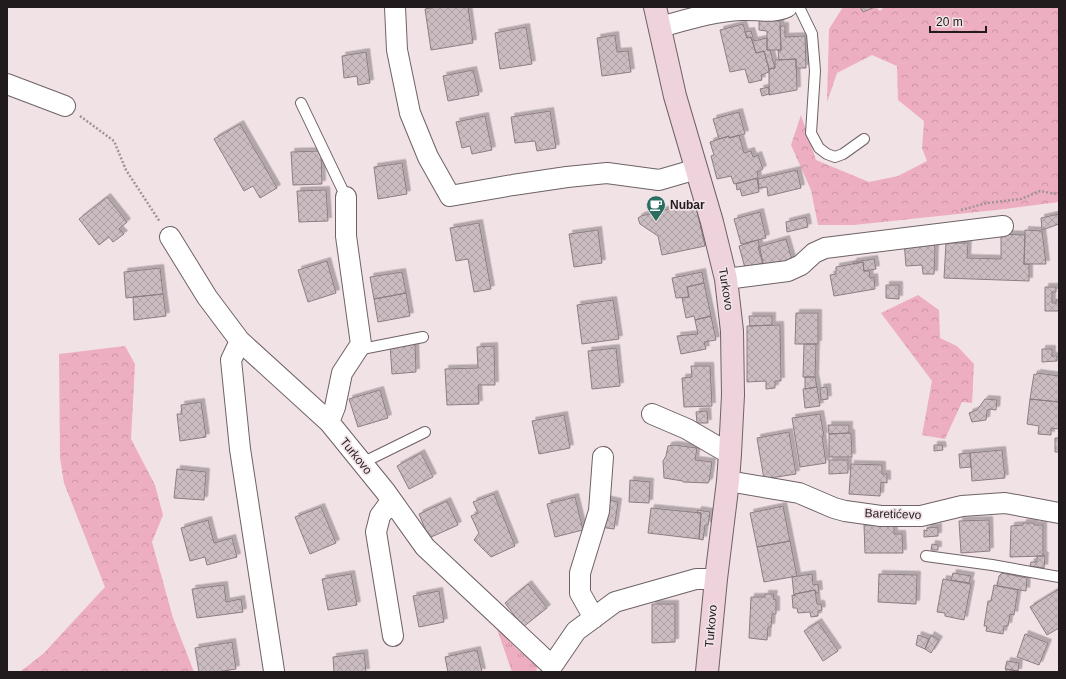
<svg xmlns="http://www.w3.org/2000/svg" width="1066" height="679" viewBox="0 0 1066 679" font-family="Arial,sans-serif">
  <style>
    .forest { fill: url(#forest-crowns) }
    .park { fill: url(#park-tufts) }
    .building { fill: url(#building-cross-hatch); stroke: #8c7e82; filter: url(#shadow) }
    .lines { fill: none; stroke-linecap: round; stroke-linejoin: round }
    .lane-casing { stroke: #6e6265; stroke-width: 12 }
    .street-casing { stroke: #6e6265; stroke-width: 22 }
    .secondary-casing { stroke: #6e6265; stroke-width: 24 }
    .path { stroke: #a09498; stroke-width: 2.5; stroke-dasharray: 2 2; stroke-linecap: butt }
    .lane { stroke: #fff; stroke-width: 10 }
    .street { stroke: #fff; stroke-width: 20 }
    .secondary { stroke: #eed3dc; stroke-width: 22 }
    .labels { text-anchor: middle; stroke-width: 3.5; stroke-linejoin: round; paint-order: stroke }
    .poi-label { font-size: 12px; font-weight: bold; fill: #211b1d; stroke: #f1e2e6; text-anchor: start }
    .street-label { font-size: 12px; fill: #211b1d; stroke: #f1e2e6 }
  </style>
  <defs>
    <pattern id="forest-crowns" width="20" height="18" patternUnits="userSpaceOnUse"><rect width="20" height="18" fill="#eeaec2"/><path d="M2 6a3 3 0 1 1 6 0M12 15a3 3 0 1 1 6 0" fill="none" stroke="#cc95a6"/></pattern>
    <pattern id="park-tufts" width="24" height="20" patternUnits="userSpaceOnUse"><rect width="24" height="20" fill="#eeaec2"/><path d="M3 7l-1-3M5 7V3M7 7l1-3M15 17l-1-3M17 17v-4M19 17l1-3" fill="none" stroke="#cc95a6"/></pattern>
    <pattern id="building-cross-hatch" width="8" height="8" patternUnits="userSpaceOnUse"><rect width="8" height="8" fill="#cabcc0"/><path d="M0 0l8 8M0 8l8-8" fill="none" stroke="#ada1a5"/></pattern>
    <filter id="shadow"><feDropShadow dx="3.5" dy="-3.5" stdDeviation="0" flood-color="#0004"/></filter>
  </defs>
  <rect width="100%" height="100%" fill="#f1e2e6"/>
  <path class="forest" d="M843,7H876L880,11L884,7H1058L1059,202L1005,209L854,225H818L811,190L791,145L801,115L816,160L869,182L898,176L927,161L922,148L924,121L898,100L897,66L872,55L837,73L827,102L829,29Z
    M918,295L939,310L940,338L957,346L974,364L972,403L962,402L945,439L922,435L932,381L881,313Z
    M125,346L135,364L131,439L155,485L163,515L152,542L173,618L194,672H20L44,653L105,587L64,483L60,458L59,354Z"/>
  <path class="park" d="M497,629H500L517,649L538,664L536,672H512Z"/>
  <path class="building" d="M435,7H468L473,43L431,50L425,9Z
    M860,7H875L863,12Z
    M759,20L780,21L781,50H767V31L759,30Z
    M743,24L747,38L751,37L756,53L764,51L769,69V72L761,75L762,80L749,83L745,69L730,72L720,30Z
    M780,26H785V37L805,36L806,68H796V59L779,60L778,50H781Z
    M526,27L532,64L500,69L495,33Z
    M751,31L754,41L767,38V50H770L775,68L769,69L764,51L756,53L751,37L747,38L745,32Z
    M615,35L617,52L628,51L631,72L602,76L597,38Z
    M366,52L370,83L358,85L357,76L344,78L342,56Z
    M796,59L797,90L769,95V69L775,68V60Z
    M473,70L479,95L448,101L443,76Z
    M769,87V94L762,96L760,89Z
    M550,111L556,148L537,151L535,141L515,143L511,117Z
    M739,112L745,134L729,138V136L719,139L713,119Z
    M485,116L492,150L472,154L470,146L462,148L456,122Z
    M240,124L277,188L260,198L253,186L244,191L214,139Z
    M739,135L744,153L751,151L753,157L758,155L763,169L757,172L758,178L734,184L731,176L717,179L711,156L714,155L710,142L729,136V138Z
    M321,151L322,184L293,185L291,152Z
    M402,163L407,194L378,199L374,167Z
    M797,170L801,188L768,196L767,187L759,188L758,179Z
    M757,178L759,192L742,196L740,189L737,190L736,184Z
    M326,190L328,221L299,222L297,191Z
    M107,197L127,222L119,229L124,234L113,242L109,237L99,245L79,219Z
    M680,206L681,210L696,206L705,246L662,255L658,236L640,224L638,218L641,216Z
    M760,212L766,238L741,244L734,219Z
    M1059,214V224L1042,230L1041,218Z
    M806,217L808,227L787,232L786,222Z
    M479,223L491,289L474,292L468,259L456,261L450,228Z
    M598,230L602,263L574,267L569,234Z
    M1025,230L1042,231L1046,264H1024Z
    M1001,234L1025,235L1024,264H1029V281L944,278L946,243H968L967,258L1001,259Z
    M786,239L793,263L765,271L758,247Z
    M934,239L935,249L934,274H923L922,265L906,266L904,242Z
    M758,240L763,263L745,268L739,246Z
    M874,259L876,269L864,271L863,262L853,264V262Z
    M327,261L336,293L308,302L298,270Z
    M863,262L864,271H869L870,278L874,277L875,289L834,296L830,275L836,274V267Z
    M160,268L163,294L126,298L124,272Z
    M402,272L406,293L374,299L370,277Z
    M702,272L704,283L687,287L689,297L676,298L672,278Z
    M704,283L711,316L695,320L694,316L686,318L682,298L689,297L687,287Z
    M886,285H899V299L886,298Z
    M1045,287H1056V292H1052V303H1056V300H1059V311H1045Z
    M406,293L410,316L378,322L374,299Z
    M163,294L166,316L134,320L133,297Z
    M613,300L619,339L582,344L577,305Z
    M796,313H818V344H795Z
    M711,316L716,340L704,342L706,349L681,354L677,336L698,334L695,320Z
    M749,316H772V325L750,326Z
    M780,325L781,381H775V388L766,389V381L747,382V326Z
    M415,344L416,372L392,374L390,345Z
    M804,344H816L815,377H803Z
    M494,346L495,385H478L479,404L447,405L445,369L478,368L477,347Z
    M616,348L620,386L592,389L588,351Z
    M1042,349H1052V356H1057V361L1042,362Z
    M691,366H710L712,406L684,407L682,378L692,377Z
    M1037,373L1059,376V402L1030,399L1034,374L1036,375Z
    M805,377H815L817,387L805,389Z
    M817,387L820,406L805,408L803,389Z
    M827,387L828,399L821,400L820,388Z
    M380,390L388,418L358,427L349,399Z
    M985,399L997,400L996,410L989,409L987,411L986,420L972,422L969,413L977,410Z
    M1030,399L1059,402V429L1051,428V435L1038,434L1039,426L1027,424Z
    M201,402L206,437L180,441L177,414H182L181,405Z
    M707,411L708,423H697L696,412Z
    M820,414L824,436H822L826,463L800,467L792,418Z
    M564,415L570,448L539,454L532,421Z
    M828,425H849V433L829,434Z
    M789,432L796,474L764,479L757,438Z
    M851,433L852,457H829V434Z
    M1055,438H1059V452H1055Z
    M674,445L697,448L695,460L712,462L709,482H708V483L683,482V481L664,478L663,461L666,456L668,446Z
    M934,445H942L943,450L934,451Z
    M1002,450L1005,478L972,481L970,453Z
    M421,453L433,477L409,489L397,466Z
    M970,453L971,467L960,468L959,454Z
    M829,460H848V473L829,474Z
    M851,464L882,465V474H887V483L881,482L880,496L849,494Z
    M177,469L206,472L204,500L174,498Z
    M630,480L650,482L649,503L629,502Z
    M494,494L515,546L491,557L474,540L479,533L471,516L478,513L473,502Z
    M575,497L583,530L555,537L547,504Z
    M604,499L618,502L614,529L600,527Z
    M447,501L458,525L429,538L419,514Z
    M783,506L790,541L757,547L750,513Z
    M321,507L336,543L310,554L295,517Z
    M651,508L701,513L699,539L648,533Z
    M698,510L710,512L708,525H705L703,540L699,539L701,513H697Z
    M208,520L214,543L232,538L237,557L207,565L205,557L190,561L181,528Z
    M989,520L990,551L961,553L959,521Z
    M1023,523H1034V525H1043V556L1010,557L1011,526L1023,525Z
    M864,525H894V534H902L903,553H865Z
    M938,527V536L924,537V530L927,531V528Z
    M790,541L797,576L764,582L757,547Z
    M932,544L938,545V550H931Z
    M1043,555L1045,556L1044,568L1030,566L1031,562H1037V556H1043Z
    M953,573L971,576L969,583L951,580Z
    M1002,573L1027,578L1026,591L997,586L999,576Z
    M351,574L357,605L328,610L322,579Z
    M812,574L813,585L818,584L819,593H816L815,590L795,594L794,596L792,577Z
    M879,574L917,575L916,604L878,602Z
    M943,579L971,584L964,620L945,616V613L937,612Z
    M528,584L547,608L523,627L505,603Z
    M224,585L226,602L241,599L243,612L197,618L192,589Z
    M994,585L1018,590L1014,615L1010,614L1008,626H1004L1003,634L986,631L987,626H984L988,601H991Z
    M1059,589V628L1047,635L1030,607Z
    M815,590L817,604H821L822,610L818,611V616L811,617L810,612L798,613L797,608H793L792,595L794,596L795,594Z
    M439,591L444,622L419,627L413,596Z
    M765,594H774L773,599L776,600V614H772L771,627H768L767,640L749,638L751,597H765Z
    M652,604H675V642L652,643Z
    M818,622L838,651L823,661L804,631Z
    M1025,634L1048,643L1039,665L1017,657Z
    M918,635L929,639L925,649L916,645Z
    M931,635L939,640L931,653L925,649Z
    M232,642L236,669L217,672H199L195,648Z
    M477,650L482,672H448L445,657Z
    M364,653L366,672H334L333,657Z
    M1007,661L1019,663L1018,671L1005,669Z
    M1006,669L1018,671V672H1006Z"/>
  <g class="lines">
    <defs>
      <path id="lane" d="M799,7L812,34L815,71L811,133L819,148L827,154L835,157L843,154L864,139
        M301,103L346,197
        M357,350L423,337
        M362,463L425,432
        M926,556L992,565L1059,577"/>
      <path id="street" d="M395,7L397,50L410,113L428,157L450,196L513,185L567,177L607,173L659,180L697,169
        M660,27C686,20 714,11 741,10C757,9 772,14 787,7
        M7,84L65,106
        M170,237L207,297L240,341L329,422L385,491L425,547L552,666L576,631L615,602L696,579H716
        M726,279L788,271L801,265L814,253L825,248L1003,226
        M240,341L231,360L240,449L274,671
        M652,414L687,429L730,454
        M329,422L335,407L342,373L361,344L346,236V197
        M728,481L799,493L834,508L845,511L881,516H921L962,506L1005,503L1059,513
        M391,501L380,516L376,532L393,636
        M594,618L580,593V573L599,511L603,457"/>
      <path id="secondary" d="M655,7L675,96L712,222L726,279L732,331L733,395L730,454L728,481L716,579L707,672"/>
    </defs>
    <use href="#lane" class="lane-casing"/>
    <use href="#street" class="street-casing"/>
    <use href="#secondary" class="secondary-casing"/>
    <path class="path" d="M80,116L114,141L126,170L160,222
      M961,210L987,203L1021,199L1040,191L1056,194L1059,193"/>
    <use href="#lane" class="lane"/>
    <use href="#street" class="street"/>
    <use href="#secondary" class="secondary"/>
  </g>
  <defs>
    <symbol id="cafe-pin" viewBox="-11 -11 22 30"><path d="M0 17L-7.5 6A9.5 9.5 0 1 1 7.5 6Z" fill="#2a6e61" stroke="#f1e2e6"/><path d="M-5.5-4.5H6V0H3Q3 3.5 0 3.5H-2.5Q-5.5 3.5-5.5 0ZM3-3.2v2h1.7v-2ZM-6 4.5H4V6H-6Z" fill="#fff"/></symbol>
  </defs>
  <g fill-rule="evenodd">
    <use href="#cafe-pin" x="645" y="194" width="22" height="30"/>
  </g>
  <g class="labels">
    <g class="poi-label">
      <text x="670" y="209">Nubar</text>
    </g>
    <g class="street-label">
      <text transform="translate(726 289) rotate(81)" y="4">Turkovo</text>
      <text transform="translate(356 456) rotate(51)" y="4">Turkovo</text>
      <text transform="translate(893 514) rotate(2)" y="4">Baretićevo</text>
      <text transform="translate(711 626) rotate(-85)" y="4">Turkovo</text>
    </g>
  </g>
  <rect width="1066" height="679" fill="none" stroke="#211b1d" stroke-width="16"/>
  <path d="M930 26v6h56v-6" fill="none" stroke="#211b1d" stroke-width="2"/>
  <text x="936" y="26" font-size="12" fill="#211b1d" stroke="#f1e2e6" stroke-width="3" paint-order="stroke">20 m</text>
</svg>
